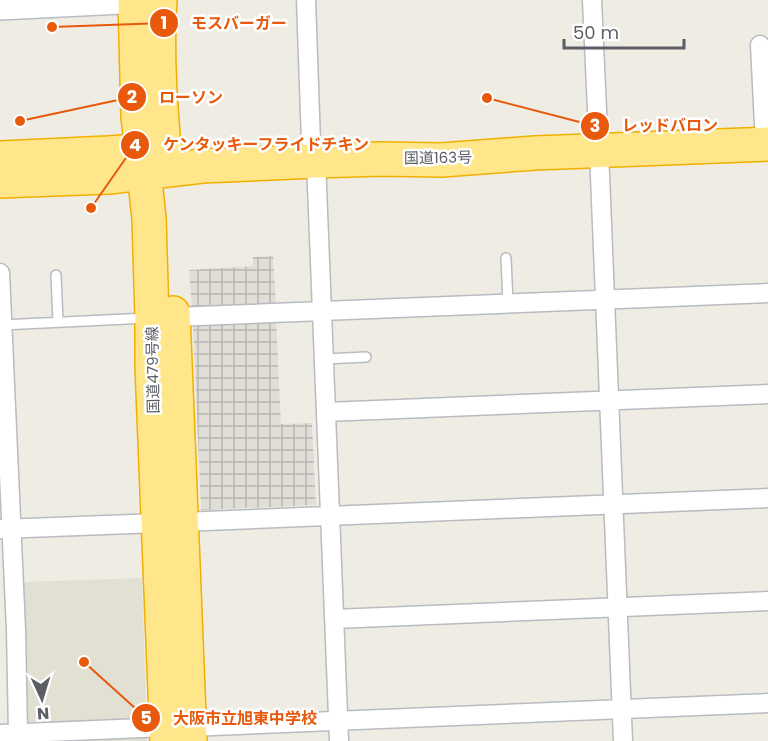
<svg xmlns="http://www.w3.org/2000/svg" width="768" height="741" viewBox="0 0 768 741" font-family="Poppins,'Noto Sans JP',sans-serif">
  <style>
    .industrial { fill: url(#industrial-grid) }
    .education { fill: #e2dfd3 }
    .lines { fill: none; stroke-linecap: round; stroke-linejoin: round }
    .lane-casing { stroke: #b8bbc0; stroke-width: 12 }
    .street-casing { stroke: #b8bbc0; stroke-width: 21 }
    .secondary-casing { stroke: #b8bcc3; stroke-width: 30 }
    .highway-casing { stroke: #f2af00; stroke-width: 36 }
    .lane { stroke: #fff; stroke-width: 9 }
    .street { stroke: #fff; stroke-width: 18 }
    .secondary { stroke: #fff; stroke-width: 27 }
    .highway { stroke: #ffe68a; stroke-width: 33 }
    .labels { text-anchor: middle; stroke-width: 5; stroke-linejoin: round; paint-order: stroke }
    .street-label { font-size: 15px; fill: #5b5f65; stroke: #fff }
    .leader { fill: none; stroke: #e8590c; stroke-width: 2 }
    .callout-dot { fill: #e8590c; stroke: #fff; stroke-width: 2 }
    .mark-label { font-size: 18px; text-anchor: middle; font-weight: bold; fill: #fff }
    .callout-label { font-size: 16px; text-anchor: middle; font-weight: bold; fill: #e8590c; stroke: #fff; stroke-width: 5; stroke-linejoin: round; paint-order: stroke }
  </style>
  <defs>
    <pattern id="industrial-grid" width="8" height="8" patternUnits="userSpaceOnUse" patternTransform="scale(1.5)"><rect width="8" height="8" fill="#e0ded7"/><path d="M0 4h8M4 0v8" fill="none" stroke="#b9b7b2"/></pattern>
  </defs>
  <rect width="100%" height="100%" fill="#efede3"/>
  <path class="industrial" d="M273,256L276,305L192,309L189,270L253,266V257Z
    M276,319L281,424L312,423L316,505L201,510L193,324Z"/>
  <path class="education" d="M142,578L147,741H26L22,582Z"/>
  <g class="lines">
    <defs>
      <path id="lane" d="M506,258L508,303
        M56,275L58,322
        M2,325L147,318
        M324,359L366,357"/>
      <path id="street" d="M306,0L311,142
        M592,0L598,132
        M760,45L764,125
        M599,151L623,741
        M316,161L339,741
        M0,273L16,630L18,733
        M174,317L768,293
        M326,412L768,394
        M181,522L768,498
        M0,529L158,523
        M334,619L768,601
        M189,727L768,703
        M0,734L166,727"/>
      <path id="secondary" d="M0,6L122,0"/>
      <path id="highway" d="M135,0L138,116L149,218L152,318V365L167,741
        M160,0C156,56 161,113 166,169
        M0,158L108,153L166,149
        M0,181L109,177L202,166L316,161L381,159L441,160L535,153L768,144
        M173,313L190,741"/>
    </defs>
    <use href="#lane" class="lane-casing"/>
    <use href="#street" class="street-casing"/>
    <use href="#secondary" class="secondary-casing"/>
    <use href="#highway" class="highway-casing"/>
    <use href="#lane" class="lane"/>
    <use href="#street" class="street"/>
    <use href="#secondary" class="secondary"/>
    <use href="#highway" class="highway"/>
  </g>
  <g class="labels">
    <g class="street-label">
      <text transform="translate(438 158) rotate(-1)" y="5">国道163号</text>
      <text transform="translate(153 370) rotate(-91)" y="5">国道479号線</text>
    </g>
  </g>
  <path class="leader" d="M52 27L164 23M20 121L132 97M487 98L595 126M91 208L135 145M84 662L146 718"/>
  <g class="callout-dot">
    <circle cx="52" cy="27" r="6"/>
    <circle cx="20" cy="121" r="6"/>
    <circle cx="487" cy="98" r="6"/>
    <circle cx="91" cy="208" r="6"/>
    <circle cx="84" cy="662" r="6"/>
    <circle cx="164" cy="23" r="15"/>
    <circle cx="132" cy="97" r="15"/>
    <circle cx="595" cy="126" r="15"/>
    <circle cx="135" cy="145" r="15"/>
    <circle cx="146" cy="718" r="15"/>
  </g>
  <g class="mark-label">
    <text x="164" y="29">1</text>
    <text x="132" y="103">2</text>
    <text x="595" y="132">3</text>
    <text x="135" y="151">4</text>
    <text x="146" y="724">5</text>
  </g>
  <g class="callout-label">
    <text x="239" y="29">モスバーガー</text>
    <text x="191" y="103">ローソン</text>
    <text x="670" y="131">レッドバロン</text>
    <text x="266" y="150">ケンタッキーフライドチキン</text>
    <text x="245" y="724">大阪市立旭東中学校</text>
  </g>
  <g transform="translate(42 699) rotate(176)" stroke="#ffffff" stroke-width="4.5" paint-order="stroke">
  <path d="M0-4.5L10 22L0 15L-10 22Z" fill="#5b5f65"/>
  <text y="-9" font-size="16" font-weight="bold" text-anchor="middle" fill="#5b5f65">N</text>
  </g>
  <path d="M564 39v9h120v-9" fill="none" stroke="#5b5f65" stroke-width="3"/>
  <text x="573" y="39" font-size="18" fill="#5b5f65" stroke="#ffffff" stroke-width="4.5" paint-order="stroke">50 m</text>
</svg>
